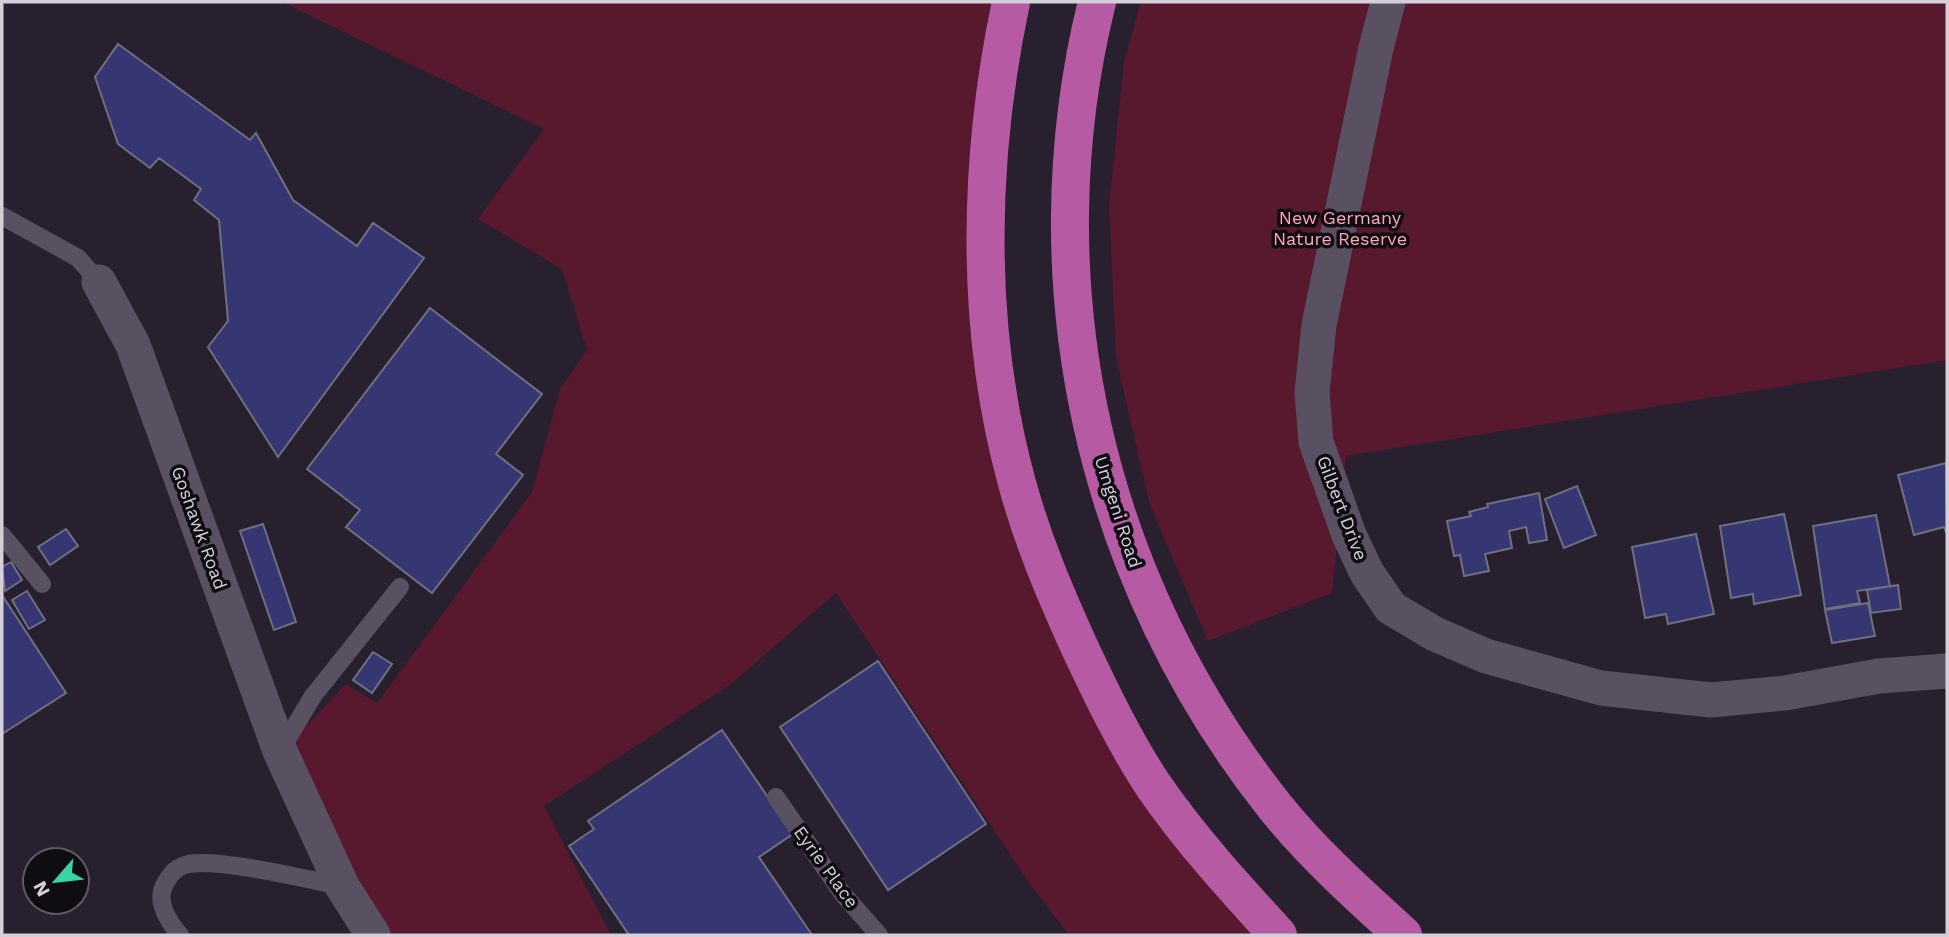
<svg xmlns="http://www.w3.org/2000/svg" width="1949" height="937" viewBox="0 0 1949 937" font-family="'Work Sans',sans-serif">
  <style>
    .green { fill: #58182d }
    .building { fill: #363772; stroke: #6e7082; stroke-width: 2 }
    .lines { fill: none; stroke-linecap: round; stroke-linejoin: round }
    .lane { stroke: #595161; stroke-width: 18 }
    .street { stroke: #595161; stroke-width: 35 }
    .highway { stroke: #b75aa4; stroke-width: 38 }
    .labels { text-anchor: middle; stroke-width: 7; stroke-linejoin: round; paint-order: stroke }
    .park-label { font-size: 18px; fill: #fda7bc; stroke: #0f0c12 }
    .street-label { font-size: 18px; fill: #d4cfd9; stroke: #0f0c12 }
  </style>
  <rect width="100%" height="100%" fill="#28202f"/>
  <path class="green" d="M282,2H1007L987,339L1100,698L1275,935H1069L1029,883L836,593L731,684L544,806L611,935H377L282,751L346,684L377,703L532,492L560,389L587,350L562,269L478,219L544,129Z
    M1141,2H1947V360L1346,456L1332,593L1208,641L1150,505L1116,358L1109,204L1124,62Z"/>
  <path class="building" d="M118,44L250,140L256,133L293,200L357,246L373,223L424,258L278,457L208,347L228,321L219,220L194,200L201,189L159,158L150,168L118,144L95,77Z
    M430,308L542,394L496,454L523,475L432,593L346,527L360,510L307,469Z
    M1946,463L1947,534L1944,527L1914,535L1898,475Z
    M1577,486L1596,535L1564,548L1545,499Z
    M1539,493L1547,540L1529,543L1526,527L1509,531L1512,548L1485,554L1489,571L1464,576L1460,555L1454,556L1447,521L1471,516L1469,512L1488,507L1487,504Z
    M1784,514L1801,595L1754,604L1753,594L1731,598L1720,526Z
    M1876,515L1890,586L1857,591L1860,603L1825,609L1813,526Z
    M263,524L296,622L274,630L240,531Z
    M66,529L78,546L50,565L38,547Z
    M1696,534L1714,614L1668,624L1666,614L1645,618L1632,547Z
    M11,562L22,580L5,591L2,567Z
    M1898,585L1901,609L1871,613L1867,590Z
    M27,591L45,620L29,629L12,600Z
    M2,595L66,693L2,734Z
    M1868,603L1875,636L1832,643L1825,610Z
    M373,652L392,664L372,693L353,680Z
    M878,661L986,824L888,890L780,727Z
    M722,730L793,834L759,857L812,935H629L569,846L594,829L588,821Z"/>
  <g class="lines">
    <path class="lane" d="M2,216L78,258L99,282
      M2,535L42,584
      M280,751L313,696L400,587
      M776,797L842,893L879,935
      M180,935C168,921 154,900 166,882C171,874 175,868 185,865C213,856 309,880 342,886"/>
    <path class="street" d="M1388,2L1376,48L1319,325L1312,392L1316,442L1349,535L1367,573L1391,608L1435,634L1486,656L1601,688L1711,700L1785,693L1879,676L1947,671
      M99,282L133,345L280,751L342,886L373,935"/>
    <path class="highway" d="M1011,2C978,158 974,327 1017,483C1032,539 1055,593 1079,646C1101,693 1124,741 1153,785C1190,839 1234,887 1278,935
      M1097,2C1027,284 1095,581 1276,808C1314,855 1359,895 1403,935"/>
  </g>
  <g class="labels">
    <g class="park-label">
      <text x="1340" y="224">New Germany<tspan x="1340" dy="21">Nature Reserve</tspan></text>
    </g>
    <g class="street-label">
      <text transform="translate(1342 508) rotate(69)" y="6">Gilbert Drive</text>
      <text transform="translate(1118 512) rotate(72)" y="6">Umgeni Road</text>
      <text transform="translate(199 528) rotate(70)" y="6">Goshawk Road</text>
      <text transform="translate(826 867) rotate(54)" y="6">Eyrie Place</text>
    </g>
  </g>
  <rect width="1949" height="937" fill="none" stroke="#d4cfd9" stroke-width="7"/>
  <g transform="translate(56 881) rotate(242)"><circle r="33" fill="#0f0c12" stroke="#5e5a62" stroke-width="2"/>
  <path d="M0-5L12 26L0 18L-12 26Z" fill="#38d4a6"/>
  <text y="-10" font-size="19" font-weight="bold" text-anchor="middle" fill="#d4cfd9">N</text>
  </g>
</svg>
